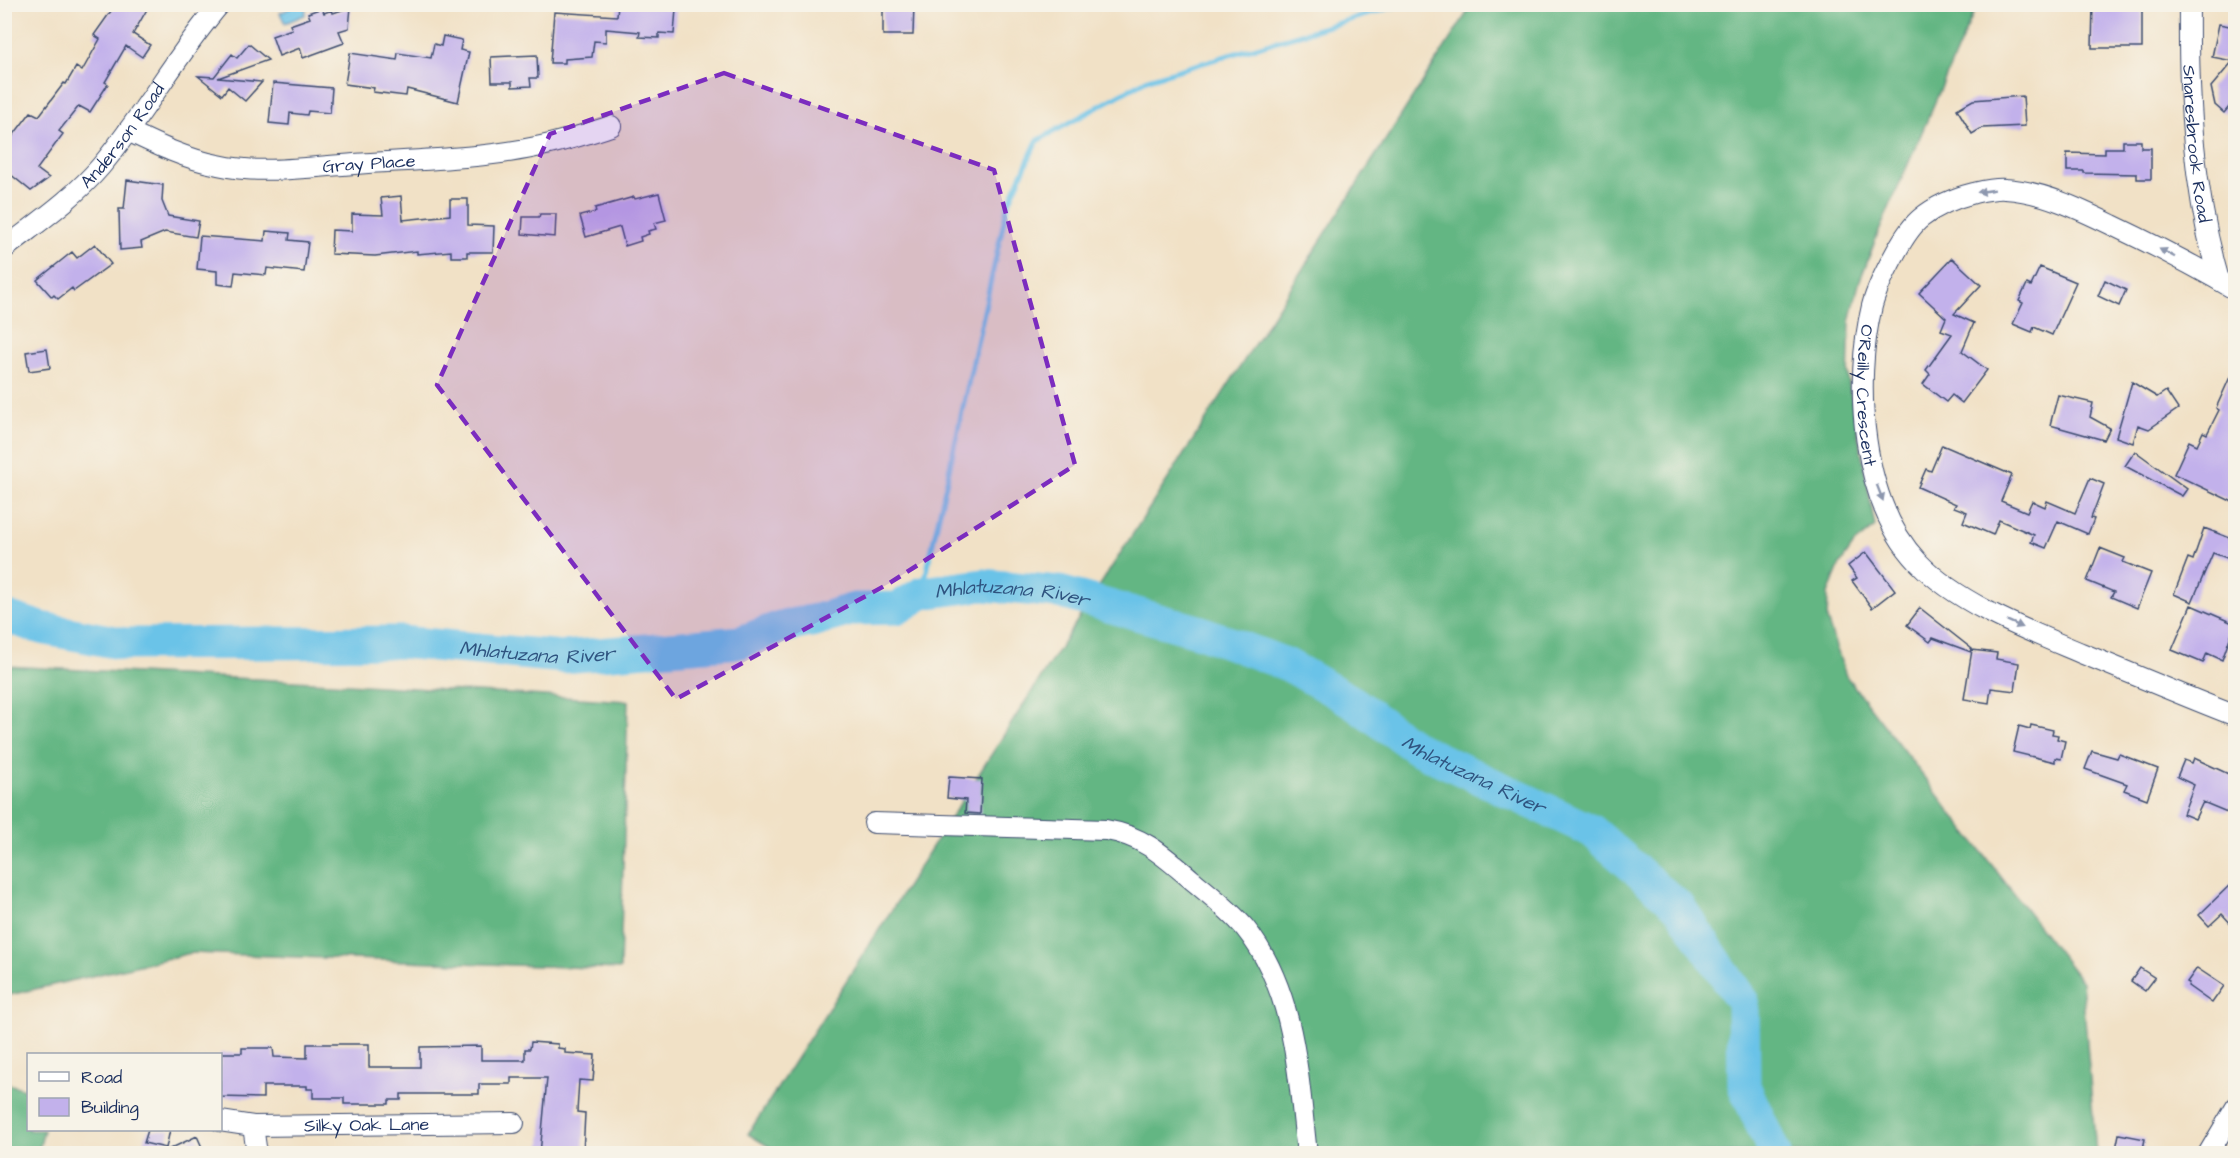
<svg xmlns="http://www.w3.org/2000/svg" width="2240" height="1158" viewBox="0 0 2240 1158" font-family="'Architects Daughter',sans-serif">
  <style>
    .forest { fill: #63b683; stroke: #3f7270; stroke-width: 1.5 }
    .water { fill: #6ac3e8; stroke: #4279a3; stroke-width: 1.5 }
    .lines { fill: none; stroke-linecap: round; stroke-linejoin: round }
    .stream { stroke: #6ac3e8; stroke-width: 5 }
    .river { stroke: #6ac3e8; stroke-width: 33 }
    .building { fill: #c2b1eb }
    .minor-casing { stroke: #3b4a6e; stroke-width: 22 }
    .minor { stroke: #fff; stroke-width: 20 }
    .oneway { fill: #8d97ae }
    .marked { fill: #7b2cbf; fill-opacity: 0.2; stroke: #7b2cbf; stroke-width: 4.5; stroke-dasharray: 12 8; stroke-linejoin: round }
    .labels { text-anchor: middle; stroke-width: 4.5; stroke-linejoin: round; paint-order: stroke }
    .street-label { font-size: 18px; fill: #1b2f5e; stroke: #f7f3e8 }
    .water-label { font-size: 20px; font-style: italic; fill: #2f5480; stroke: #f7f3e8 }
  </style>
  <rect width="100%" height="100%" fill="#f7f3e8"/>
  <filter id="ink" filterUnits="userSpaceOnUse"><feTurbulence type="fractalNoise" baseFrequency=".0167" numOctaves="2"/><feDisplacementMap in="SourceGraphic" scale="12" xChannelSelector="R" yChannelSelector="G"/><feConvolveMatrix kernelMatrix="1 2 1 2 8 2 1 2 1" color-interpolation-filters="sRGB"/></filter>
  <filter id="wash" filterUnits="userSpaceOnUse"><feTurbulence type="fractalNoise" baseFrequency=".008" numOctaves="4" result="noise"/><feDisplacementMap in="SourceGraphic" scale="24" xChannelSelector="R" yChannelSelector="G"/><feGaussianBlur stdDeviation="1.35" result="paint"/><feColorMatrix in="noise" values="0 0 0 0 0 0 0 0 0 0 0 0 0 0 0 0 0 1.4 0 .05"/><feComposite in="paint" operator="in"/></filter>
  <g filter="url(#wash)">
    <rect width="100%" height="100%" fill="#f1e1c6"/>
    <path class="forest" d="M1472,5H1977L1877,236L1859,283L1850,322L1848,379L1875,527L1854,544L1839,566L1828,594L1827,620L1846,676L2082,982L2096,1153L781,1154L748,1134Z
      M5,666L331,683L628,701L620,969L191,953L5,996Z
      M5,1083L28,1090V1130H44L38,1153H5Z"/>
    <path class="water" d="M298,4L304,5L306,10L305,15L285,23L280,13Z"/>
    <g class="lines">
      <path class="stream" d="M922,593L1007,207L1037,141L1148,79L1403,4"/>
      <path class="river" id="s1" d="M4,616L41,628L125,644L401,642L563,657L741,642L780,627L816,620L854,609L898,608L922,593L983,585L1059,592L1201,632L1288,665L1353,702L1416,748L1592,831L1680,908L1743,1002L1744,1086L1775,1154"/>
    </g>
    <g id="blocks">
      <path class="building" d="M116,4H150L133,34L150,45L142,57L126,46L105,82L108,84L90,112L79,106L59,131L63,134L37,169L49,178L31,191L4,169V131L12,137L31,112L39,116L64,83L66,84L76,67L82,71L100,39L94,35Z
        M618,4H666L665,8L676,9L674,34L659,33V38L639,37L640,32L606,29V42L594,41L592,57L565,59V63H550L554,12L617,16Z
        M883,4H914L913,35H883Z
        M2093,4H2142V48H2092Z
        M351,7L349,28L339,31L344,43L303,58L300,48L279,56L272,36L292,29L290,25L310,18L308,13L322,8L324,13L332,10L333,13Z
        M2219,24L2235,27V100L2224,113L2215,105L2211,87L2233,61L2212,57Z
        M443,36L462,40L460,50L469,52L458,102L407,89L406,96L373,92L374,88L345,84L350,53L397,60L398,53L431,58L434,44L441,46Z
        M249,44L268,60L218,78L262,82L245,101L228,87L222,95L198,76L214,77L232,54L237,58Z
        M537,55L538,78H530L531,86L512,87V82H492L491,57Z
        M273,83L332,88L330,113L308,111L307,115L290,113L289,125L269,123Z
        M2023,96L2025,126L1982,128L1972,134L1957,109L1973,100Z
        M2123,141H2141V148H2151V179H2137V174L2084,173V171H2067V153L2105,154V148H2123Z
        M127,180L163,185L162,201L168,216L199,221L196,237L165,232L141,242L142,248L120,250L119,209H124Z
        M659,193L666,220L654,223L656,229L648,231L649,234L640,237L641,241L625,246L620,227L586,237L580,216L596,212L595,208L634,197L635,199Z
        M401,196L403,220L450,215V199H468V225L494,226L493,252H467V257H451V251L417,254V251L375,256L331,254L332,230L352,231V214L383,215L381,198Z
        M540,214H556L555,237L522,234L523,217H539Z
        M266,231L290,233L289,240L308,242L304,272L267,268L266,275L235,272L233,286L217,284V271L197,269L200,236L265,241Z
        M95,244L111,264L74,291L72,288L58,299L54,295L52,297L37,280L72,252L77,258Z
        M1952,258L1981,285L1954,314L1974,323L1962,351L1987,370L1962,403L1952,395L1946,402L1923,384L1930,374L1926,370L1952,334L1941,330L1946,318L1919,293Z
        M2040,267L2076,282L2052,335L2034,327L2032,332L2013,324L2023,303L2019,301L2027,284L2031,286Z
        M2105,280L2126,290L2119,306L2098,296Z
        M47,349L50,368L29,371L26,352Z
        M2235,366V503L2174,474L2189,441L2197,445L2203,432L2207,434L2219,410L2216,408Z
        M2132,382L2157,397L2166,391L2178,409L2149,429L2138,425L2133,443L2116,437Z
        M2058,395L2093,403L2090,417L2110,428L2104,440L2050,425Z
        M1942,445L2012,475L2001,501L2027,512L2032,501L2045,507L2047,501L2075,513L2090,478L2104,484L2091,518L2094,519L2088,534L2058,521L2046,548L2031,542L2034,535L1999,520L1993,535L1963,522L1967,512L1954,507L1956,504L1918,487L1926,469L1931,471Z
        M2135,451L2187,489L2182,496L2125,466Z
        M2204,528L2235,540V561L2213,553L2192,602L2174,594L2188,558L2193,560Z
        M2100,548L2125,558L2123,562L2151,573L2137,608L2111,597L2114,592L2087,581Z
        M1866,552L1895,590L1872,608L1852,581L1857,578L1848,566Z
        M2191,605L2235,624L2222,660L2207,653L2203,663L2172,650Z
        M1920,608L1972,649L1971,652L1933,638L1930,642L1907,625Z
        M1972,650L1997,653L1996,659L2019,663L2015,691L1991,688L1989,703L1964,699Z
        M2031,725L2053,730L2052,734L2058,735L2057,739L2065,741L2061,759L2055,758V762L2013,752L2019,726L2030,729Z
        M2092,751L2117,758L2119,754L2158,769L2147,799L2124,790L2127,784L2085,769Z
        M2194,758L2235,777V793L2227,812L2203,802L2195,819L2183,814L2194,785L2177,777L2184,760L2192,763Z
        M949,777L982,779L980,814L965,813L966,800L947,798Z
        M2235,880V928L2222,914L2209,926L2199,915Z
        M2140,968L2155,978L2145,991L2131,981Z
        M2197,968L2224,986L2212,1003L2188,986L2189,983L2187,982Z
        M531,1042L558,1044V1048L565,1049V1053L595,1055L593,1081L579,1080L577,1112L585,1113L583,1154H540L547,1078H511V1084H479V1094H401V1100H389V1104H344V1098H313V1089H307V1086H263V1098L220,1097V1053H242V1048H273L274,1057L307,1058V1044H369V1067H420V1047L481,1046V1060H525V1049H530Z
        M148,1130H170L166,1148L144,1143Z
        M2119,1134L2145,1139L2142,1154H2115Z
        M197,1136L205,1154H159Z"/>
    </g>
  </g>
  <g filter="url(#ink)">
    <use href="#blocks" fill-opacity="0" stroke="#3b4a6e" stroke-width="1.5"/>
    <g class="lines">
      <defs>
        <g id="minor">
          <path id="s2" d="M2189,4C2188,98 2193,190 2219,280"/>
          <path id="s3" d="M128,131C157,145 186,159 218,165C262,175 310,167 354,164C413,160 480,159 536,147C562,142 586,134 611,126"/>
          <path id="s4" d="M4,249C37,223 74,198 101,166C144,115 176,55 220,4"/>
          <path id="s5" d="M2236,290C2195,266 2154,245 2112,225C2079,209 2042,191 2005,189C1996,188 1983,191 1974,193C1954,198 1937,205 1921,218C1911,226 1902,241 1896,252C1886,270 1877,287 1872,306C1853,383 1861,502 1918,562C1958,604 2029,631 2081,653C2133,674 2184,696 2236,716"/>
          <path d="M874,823L1106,830C1143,836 1163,855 1191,879C1210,895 1229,909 1245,928C1296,991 1298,1077 1307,1154"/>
          <path id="s6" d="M220,1121L253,1126L514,1123"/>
          <path d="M253,1126L257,1154"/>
          <path d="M2208,1154L2236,1107"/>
        </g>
      </defs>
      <use href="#minor" class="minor-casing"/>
      <use href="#minor" class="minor"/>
    </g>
    <defs><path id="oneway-solid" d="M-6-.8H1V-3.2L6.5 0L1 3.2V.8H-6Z" transform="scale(1.5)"/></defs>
    <g class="oneway">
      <use href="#oneway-solid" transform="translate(1986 191) rotate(171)"/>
      <use href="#oneway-solid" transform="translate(2167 253) rotate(-152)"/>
      <use href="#oneway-solid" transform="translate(1880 493) rotate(69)"/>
      <use href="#oneway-solid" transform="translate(2015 624) rotate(24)"/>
    </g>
  </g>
  <path class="marked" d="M724,73L994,170L1075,465L888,584L676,699L437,385L550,134Z"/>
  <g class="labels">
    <g class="street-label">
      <text dy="6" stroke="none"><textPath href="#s4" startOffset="165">Anderson Road</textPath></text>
      <text dy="6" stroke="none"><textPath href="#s2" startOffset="140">Snaresbrook Road</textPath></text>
      <text dy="6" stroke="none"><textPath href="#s3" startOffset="248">Gray Place</textPath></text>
      <text dy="6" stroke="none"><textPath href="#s5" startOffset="536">O'Reilly Crescent</textPath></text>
      <text dy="6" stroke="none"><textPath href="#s6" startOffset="147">Silky Oak Lane</textPath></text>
    </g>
    <g class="water-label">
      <text dy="7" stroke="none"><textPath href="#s1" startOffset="1023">Mhlatuzana River</textPath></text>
      <text dy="7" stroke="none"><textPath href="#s1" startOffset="537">Mhlatuzana River</textPath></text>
      <text dy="7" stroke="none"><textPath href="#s1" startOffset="1527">Mhlatuzana River</textPath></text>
    </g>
  </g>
  <rect width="2240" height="1158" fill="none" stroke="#f7f3e8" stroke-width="24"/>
  <rect x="27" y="1053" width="195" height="78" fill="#f7f3e8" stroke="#9fa5b1" stroke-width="1.5"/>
  <rect x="39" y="1072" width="30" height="9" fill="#ffffff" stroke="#9fa5b1" stroke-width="1.5"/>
  <text x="81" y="1083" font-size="18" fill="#1b2f5e">Road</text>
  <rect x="39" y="1098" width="30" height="18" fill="#c2b1eb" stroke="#9fa5b1" stroke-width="1.5"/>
  <text x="81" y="1113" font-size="18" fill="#1b2f5e">Building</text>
</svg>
